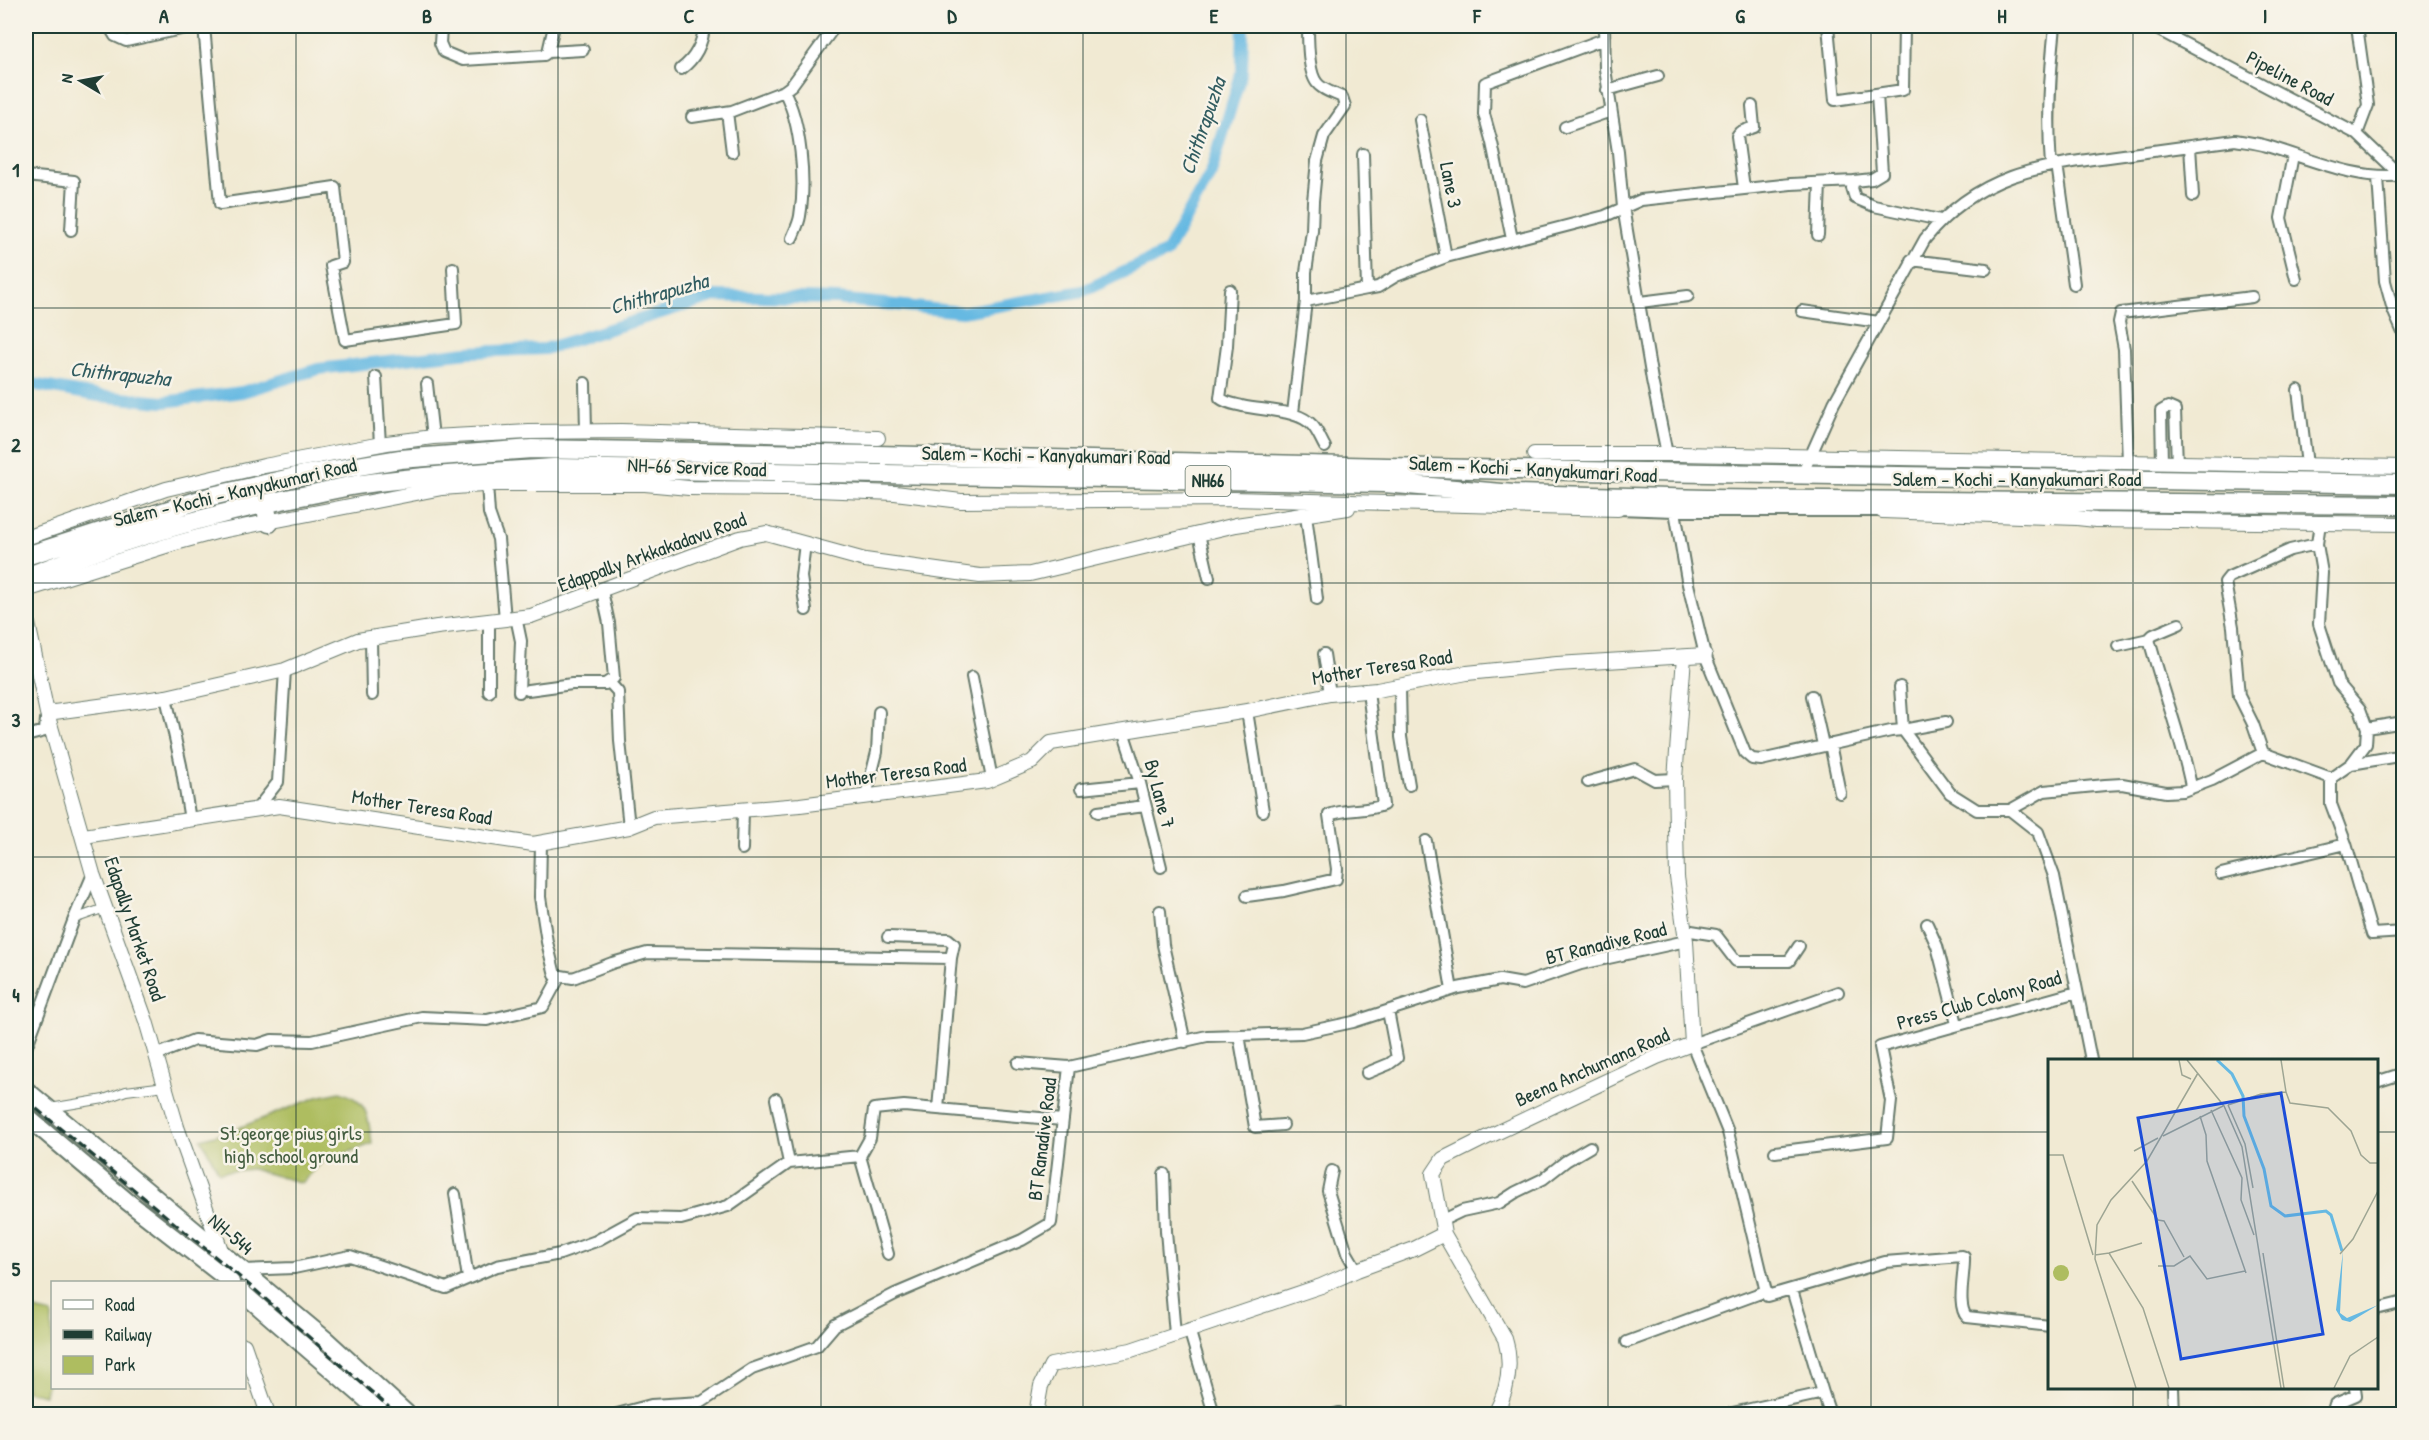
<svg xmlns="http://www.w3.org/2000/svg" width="2429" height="1440" viewBox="0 0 2429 1440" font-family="'Patrick Hand',sans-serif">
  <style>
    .green { fill: #aebd60; stroke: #667d4a; stroke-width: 1.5 }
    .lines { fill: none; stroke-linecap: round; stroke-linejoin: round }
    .canal { stroke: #66b9e2; stroke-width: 12 }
    .pedestrian-casing { stroke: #687a6c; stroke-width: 10 }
    .minor-casing { stroke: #687a6c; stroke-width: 14 }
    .tertiary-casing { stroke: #687a6c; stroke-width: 16 }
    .primary-casing { stroke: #687a6c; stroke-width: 20 }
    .trunk-casing { stroke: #687a6c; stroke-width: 21 }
    .pedestrian { stroke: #fff; stroke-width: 8 }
    .minor { stroke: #fff; stroke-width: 10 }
    .tertiary { stroke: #fff; stroke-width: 14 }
    .primary { stroke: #fff; stroke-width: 16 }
    .trunk { stroke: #fff; stroke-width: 18 }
    .rail { stroke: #1f3d34; stroke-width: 3; stroke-dasharray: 9 4.5; stroke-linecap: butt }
    .grid { fill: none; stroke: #1f3d34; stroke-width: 1.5; stroke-opacity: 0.55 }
    .labels { text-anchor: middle; stroke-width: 5; stroke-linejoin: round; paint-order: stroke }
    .shield { fill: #f7f3e8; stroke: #60746a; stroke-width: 1.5 }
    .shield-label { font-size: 18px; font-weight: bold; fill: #1f3d34 }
    .street-label { font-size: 20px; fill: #1f3d34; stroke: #f7f3e8 }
    .park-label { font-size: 20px; fill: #435d3f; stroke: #f7f3e8 }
    .water-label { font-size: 21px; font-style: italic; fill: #315c60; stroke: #f7f3e8 }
    .inset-river { fill: none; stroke: #66b9e2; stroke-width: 3 }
    .inset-road { fill: none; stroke: #9da593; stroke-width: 1.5 }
    .view { fill: #1d4ed8; fill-opacity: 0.15; stroke: #1d4ed8; stroke-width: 3 }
    .inset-edge { fill: none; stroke: #1f3d34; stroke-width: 3 }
    .neatline { fill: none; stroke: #1f3d34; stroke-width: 2 }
    .grid-label { font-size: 20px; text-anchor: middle; font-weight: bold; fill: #1f3d34 }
  </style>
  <rect width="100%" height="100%" fill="#f7f3e8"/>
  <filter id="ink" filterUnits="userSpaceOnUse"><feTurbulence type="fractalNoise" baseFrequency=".0167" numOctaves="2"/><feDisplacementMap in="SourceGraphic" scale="12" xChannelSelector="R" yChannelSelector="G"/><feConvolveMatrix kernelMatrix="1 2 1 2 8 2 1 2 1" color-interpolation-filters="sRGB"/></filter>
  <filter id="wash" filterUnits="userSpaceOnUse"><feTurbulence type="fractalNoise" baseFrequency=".008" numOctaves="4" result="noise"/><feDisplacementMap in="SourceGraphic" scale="24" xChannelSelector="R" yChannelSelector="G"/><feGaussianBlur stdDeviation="1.35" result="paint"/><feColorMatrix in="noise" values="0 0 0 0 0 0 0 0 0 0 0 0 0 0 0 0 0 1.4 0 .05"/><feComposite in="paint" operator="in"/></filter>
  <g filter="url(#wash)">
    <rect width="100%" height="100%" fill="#f1ead3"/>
    <path class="green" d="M340,1092C369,1101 368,1116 372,1144L323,1161L302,1183L252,1169L219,1172L201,1139L236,1129L317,1097Z
      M26,1308L52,1314V1361L45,1395L26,1391Z"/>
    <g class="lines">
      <path class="canal" d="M26,383L99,396L163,402L242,392L318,369L468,352L545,349L715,296L837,299L962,312L1083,291L1166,253L1211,173L1242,71L1243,26"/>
    </g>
  </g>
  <g filter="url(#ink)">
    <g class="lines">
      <defs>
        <path id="pedestrian" d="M74,919L105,908
          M50,1108L104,1099L126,1091L165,1086"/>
        <path id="minor" d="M109,26L115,36L126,41L195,26
          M204,26L220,204L335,187L343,262L331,266L345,340L456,324L453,268
          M436,26L441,28L440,43L444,52L463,60L544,55L548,52L554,26
          M1604,26L1605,69L1618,152L1623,207L1652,380L1667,454
          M1828,26L1835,100L1903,90L1904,26
          M2151,26L2357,134L2399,174H2404
          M2357,26L2368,105L2357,134
          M548,52L583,50
          M681,69C695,59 703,43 704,26
          M1607,90L1658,76
          M727,112L732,152
          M692,117L732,111L784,91
          M1420,120L1446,257
          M1565,127L1611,111
          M2190,146L2193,196
          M1363,154L1367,289L1378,287L1396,276L1446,257L1605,216L1641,200L1791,184L1854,181L1852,188L1855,198L1874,206L1940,220
          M2293,155L2281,218L2296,279
          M2057,164L2074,284
          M2051,165C2047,117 2050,73 2055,26
          M26,176L74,181L71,230
          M2378,177L2385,281L2393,310L2404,335
          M1854,181L1872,179L1882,173L1877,94
          M1744,188L1737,136L1740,132L1754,127L1752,106
          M1818,235L1820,183
          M792,238C795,231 799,223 800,216C806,181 801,122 784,91L792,85L835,26
          M1512,239L1492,143L1484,114L1485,83L1604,39
          M1911,260L1986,269
          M1230,290L1227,346L1220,398C1226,403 1234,404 1242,406C1263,411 1299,409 1313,426C1318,432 1321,440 1325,447
          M1306,301L1367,289
          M1640,302L1688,296
          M1802,311L1879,322
          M376,377L380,444
          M585,383L586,432
          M427,384L433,437
          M2298,390L2307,465
          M1293,413L1306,301V272L1312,231L1313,201L1317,161L1324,136L1345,106L1342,97C1334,93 1322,90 1317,83C1308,72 1308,40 1308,26
          M2128,463L2124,349L2119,322L2121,313L2252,297
          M2162,464L2161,411L2168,407L2175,410L2177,464
          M1802,475L1834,403L1925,239C1978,174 2038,166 2116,156C2156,151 2195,145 2235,140C2246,142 2257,143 2267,146C2311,159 2357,181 2404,175
          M487,484L489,513L498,539L505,619
          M1618,509L1675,511H1882
          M1675,511L1687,580L1705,655L1745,753L1752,759L1761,760L1891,731L1903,730L1950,793L1977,810H2010L2044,791L2105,785L2122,784L2166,792L2183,791L2212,780L2263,753L2253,724L2239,696L2233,627L2225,582L2229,577L2290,550L2317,544
          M1306,515L1317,599
          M2320,523L2317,544L2322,573L2319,624L2338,683L2360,709L2367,728L2366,744L2351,764L2331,778
          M1199,534L1209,578
          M805,543L801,577L806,610
          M516,617L521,641L519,692
          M489,621V692
          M371,638L372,695
          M2149,639L2153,635L2179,624
          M2118,646L2149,639C2162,688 2181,736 2191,786
          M1324,654L1330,694
          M972,677L992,779
          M609,682L618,692L620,741L629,827
          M1400,686L1401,737L1409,785
          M1900,687L1903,730L1946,722
          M528,690L572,684H605L614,678L609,623L602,591
          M1812,696L1823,745
          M166,697L181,765L190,820
          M1247,711L1263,811
          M2367,728L2404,722
          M1123,731L1140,783L1161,867
          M26,736L45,731L46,719
          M1830,744L1840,793
          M2263,753L2331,778V804L2346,844L2372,934L2404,932
          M2351,764L2404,755
          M1588,782L1635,769L1655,780L1675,779
          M1081,789L1140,783
          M866,796L877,752L879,712
          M256,810L278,782L285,670
          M2010,810L2038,832L2054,876L2091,1060
          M1098,812L1145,806
          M1426,841L1452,990
          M541,842L540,897L547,942L555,975L573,978L612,963L647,953L951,958L938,1109
          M742,849L743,809
          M2221,874L2346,844
          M1247,896L1284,891L1336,879L1337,869L1329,815C1346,808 1366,812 1383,805L1368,692
          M1160,911L1163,945L1185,1042
          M1927,924L1937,946L1957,1024
          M1685,930L1716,935L1736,961H1789L1799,946
          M888,937L948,939L954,944L951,958
          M1838,992L1692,1044L1728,1132L1767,1296L1885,1262L1962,1256L1964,1257C1965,1273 1956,1306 1967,1317L2050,1326
          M1239,1035L1255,1127L1283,1125
          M26,1048L74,919L93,874
          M156,1055L194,1040L257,1045L272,1040L312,1041L422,1017L487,1020L543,1007L560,976
          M1018,1063L1069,1067
          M1367,1073L1389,1064L1397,1058L1388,1011
          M2376,1082L2404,1073
          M776,1099L789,1163
          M1775,1152L1887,1138L1891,1101L1880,1047L2077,992
          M860,1156L888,1254
          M1332,1171L1328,1191L1347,1253L1357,1270
          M1164,1174L1166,1231L1175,1334
          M455,1194L468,1278
          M1441,1221L1462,1211L1499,1203L1516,1192L1543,1179L1566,1161L1590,1147
          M242,1270L294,1268L350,1256L446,1288L497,1266L560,1254L596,1241L638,1218L681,1219L728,1206L789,1163L860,1156L870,1138L874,1109L904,1106L1062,1120
          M2376,1309L2404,1302
          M1189,1329L1214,1414
          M1627,1342L1766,1291
          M2173,1388L2174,1414
          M1823,1393L1830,1414
          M617,1414L651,1405L702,1402L752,1369L817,1346L835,1325L895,1294L1022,1240L1051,1223L1069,1067L1207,1036L1302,1033L1353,1022L1458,988L1500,980L1523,984L1581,964L1686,941
          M1335,1414L1339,1413
          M1728,1414L1823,1393L1792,1290
          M2332,1414L2335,1404L2356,1395L2355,1388"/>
        <path id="tertiary" d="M1534,454H1678L2404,467
          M1882,511L2077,518L2096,520L2404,524
          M26,538L166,489L264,466L387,443L433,437L529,432L621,431L878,438
          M26,590L172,544L216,532L442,488L496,484H645L689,488L789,489L895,493L961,501L1233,499L1618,509
          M26,614L47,713L93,874L146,1021L177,1127L222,1253
          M47,713L166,697L285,670L358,640L437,627L531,616L740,538L766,533L865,560L980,576L1030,574L1236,525L1348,508
          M84,836L279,806L533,844L629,827L654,817L800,805L987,781L1032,762L1051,743L1247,711L1330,694L1377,690L1467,673L1557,664L1705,655
          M244,1345L268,1414
          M1036,1414L1041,1386L1051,1365L1131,1350L1321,1286L1357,1270L1414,1249L1444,1234
          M1495,1414C1508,1390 1513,1366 1505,1339L1444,1234L1433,1174L1443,1159L1479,1141L1657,1057L1692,1044L1686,941L1677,877L1675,779L1684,657"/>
        <path id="primary" d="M26,1090L326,1340L407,1414
          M26,1116L128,1202L231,1282
          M244,1294L383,1414"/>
        <path id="trunk" d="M265,504L269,523
          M26,556L212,496L304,475L400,459L532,449L877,455L1515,470L2404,484
          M26,577C115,542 202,516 296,497C319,493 341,487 363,484C427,475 491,472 554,468L1384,483L1514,494L1706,499L2404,505"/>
      </defs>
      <use href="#pedestrian" class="pedestrian-casing"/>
      <use href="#minor" class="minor-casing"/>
      <use href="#tertiary" class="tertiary-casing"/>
      <use href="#primary" class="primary-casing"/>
      <use href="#trunk" class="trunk-casing"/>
      <use href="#pedestrian" class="pedestrian"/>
      <use href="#minor" class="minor"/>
      <use href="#tertiary" class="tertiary"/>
      <use href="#primary" class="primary"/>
      <use href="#trunk" class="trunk"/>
      <path class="rail" d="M26,1100L253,1288L397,1414"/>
    </g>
  </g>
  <path class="grid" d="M296,26V1414M558,26V1414M821,26V1414M1083,26V1414M1346,26V1414M1608,26V1414M1871,26V1414M2133,26V1060M26,308H2404M26,583H2404M26,857H2404M26,1132H2050M2376,1132H2404M2133,1388V1414"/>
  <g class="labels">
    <rect class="shield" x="1185.5" y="466" width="45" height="30" rx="4.5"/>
    <g class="shield-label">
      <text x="1208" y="487">NH66</text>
    </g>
    <g class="street-label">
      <text transform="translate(2290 78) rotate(28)" y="7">Pipeline Road</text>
      <text transform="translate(1451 185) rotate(79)" y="7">Lane 3</text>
      <text transform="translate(1046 455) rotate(1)" y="7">Salem - Kochi - Kanyakumari Road</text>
      <text transform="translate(697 467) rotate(2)" y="7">NH-66 Service Road</text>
      <text transform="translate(1533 469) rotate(3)" y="7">Salem - Kochi - Kanyakumari Road</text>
      <text x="2017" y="486">Salem - Kochi - Kanyakumari Road</text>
      <text transform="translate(235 492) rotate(-13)" y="7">Salem - Kochi - Kanyakumari Road</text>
      <text transform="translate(652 552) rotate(-20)" y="7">Edappally Arkkakadavu Road</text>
      <text transform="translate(1382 667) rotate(-9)" y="7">Mother Teresa Road</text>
      <text transform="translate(896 773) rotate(-7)" y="7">Mother Teresa Road</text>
      <text transform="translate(1160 794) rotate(75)" y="7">By Lane 7</text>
      <text transform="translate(422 807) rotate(9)" y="7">Mother Teresa Road</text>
      <text transform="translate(135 929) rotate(71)" y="7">Edapally Market Road</text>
      <text transform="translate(1606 943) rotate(-14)" y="7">BT Ranadive Road</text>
      <text transform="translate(1979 1000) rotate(-16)" y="7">Press Club Colony Road</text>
      <text transform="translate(1592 1067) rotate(-24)" y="7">Beena Anchumana Road</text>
      <text transform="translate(1042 1139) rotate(-83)" y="7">BT Ranadive Road</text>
      <text transform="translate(231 1234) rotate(40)" y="7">NH-544</text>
    </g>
    <g class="park-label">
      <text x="291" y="1140">St.george pius girls<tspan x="291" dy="23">high school ground</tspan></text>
    </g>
    <g class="water-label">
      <text transform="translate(1203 126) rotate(-71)" y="7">Chithrapuzha</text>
      <text transform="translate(659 294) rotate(-16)" y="7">Chithrapuzha</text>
      <text transform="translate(120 374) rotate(6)" y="7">Chithrapuzha</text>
    </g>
  </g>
  <g transform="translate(2048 1059)">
    <rect width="330" height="330" fill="#f1ead3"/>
    <path d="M5 214a8 8 0 1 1 16 0a8 8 0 1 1-16 0Z" fill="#aebd60"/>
    <path d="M295,192L292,254L299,259L330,246L302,263L294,261L288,251Z" fill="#66b9e2"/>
    <path class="inset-river" d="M169,1L184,15L195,37L196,57L216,110L223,147L237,157L278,152L283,156L294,192"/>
    <path class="inset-road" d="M131,1L134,16L143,20M139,1L176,47L194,88L233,329M238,33L242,44L280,49L303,72L313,96L322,104H330M180,46L197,85L205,129M180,46L213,35L238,33L233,1M163,51L194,119L193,141L206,176M152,57L158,76L159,102L198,214M115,77L175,47M86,92L110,79M0,96H15L45,196M84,122L110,161L116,162L136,198M61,194L94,184M215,194L236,329M292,195L305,180L330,132M47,196L61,194L95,249L121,329M110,207H126L142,197L159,220L197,212M88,329L47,200L49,166L63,141L99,102L150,14M286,329L302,297L330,278"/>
    <path class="view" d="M233,34L275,275L133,300L90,59Z"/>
    <rect width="330" height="330" class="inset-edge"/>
  </g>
  <rect width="2429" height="1440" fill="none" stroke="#f7f3e8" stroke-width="66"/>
  <rect x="51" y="1281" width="195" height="108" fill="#f7f3e8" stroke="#a1aaa0" stroke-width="1.5"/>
  <rect x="63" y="1300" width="30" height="9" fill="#ffffff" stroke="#a1aaa0" stroke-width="1.5"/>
  <text x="105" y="1311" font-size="18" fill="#1f3d34">Road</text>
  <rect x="63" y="1330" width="30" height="9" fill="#1f3d34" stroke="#a1aaa0" stroke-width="1.5"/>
  <text x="105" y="1341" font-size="18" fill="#1f3d34">Railway</text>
  <rect x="63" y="1356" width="30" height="18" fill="#aebd60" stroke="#a1aaa0" stroke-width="1.5"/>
  <text x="105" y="1371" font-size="18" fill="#1f3d34">Park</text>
  <g transform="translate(81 81) rotate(280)" stroke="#f7f3e8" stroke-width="4.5" paint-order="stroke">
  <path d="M0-4.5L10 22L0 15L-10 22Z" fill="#1f3d34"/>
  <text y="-9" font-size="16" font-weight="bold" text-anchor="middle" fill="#1f3d34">N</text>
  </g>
  <rect x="33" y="33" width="2363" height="1374" class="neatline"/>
  <g class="grid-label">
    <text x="164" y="23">A</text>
    <text x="427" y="23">B</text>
    <text x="689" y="23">C</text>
    <text x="952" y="23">D</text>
    <text x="1214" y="23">E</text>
    <text x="1477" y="23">F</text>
    <text x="1740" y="23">G</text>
    <text x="2002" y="23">H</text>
    <text x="2265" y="23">I</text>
    <text x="16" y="177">1</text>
    <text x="16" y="452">2</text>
    <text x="16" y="727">3</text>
    <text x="16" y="1002">4</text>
    <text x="16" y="1276">5</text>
  </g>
</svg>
